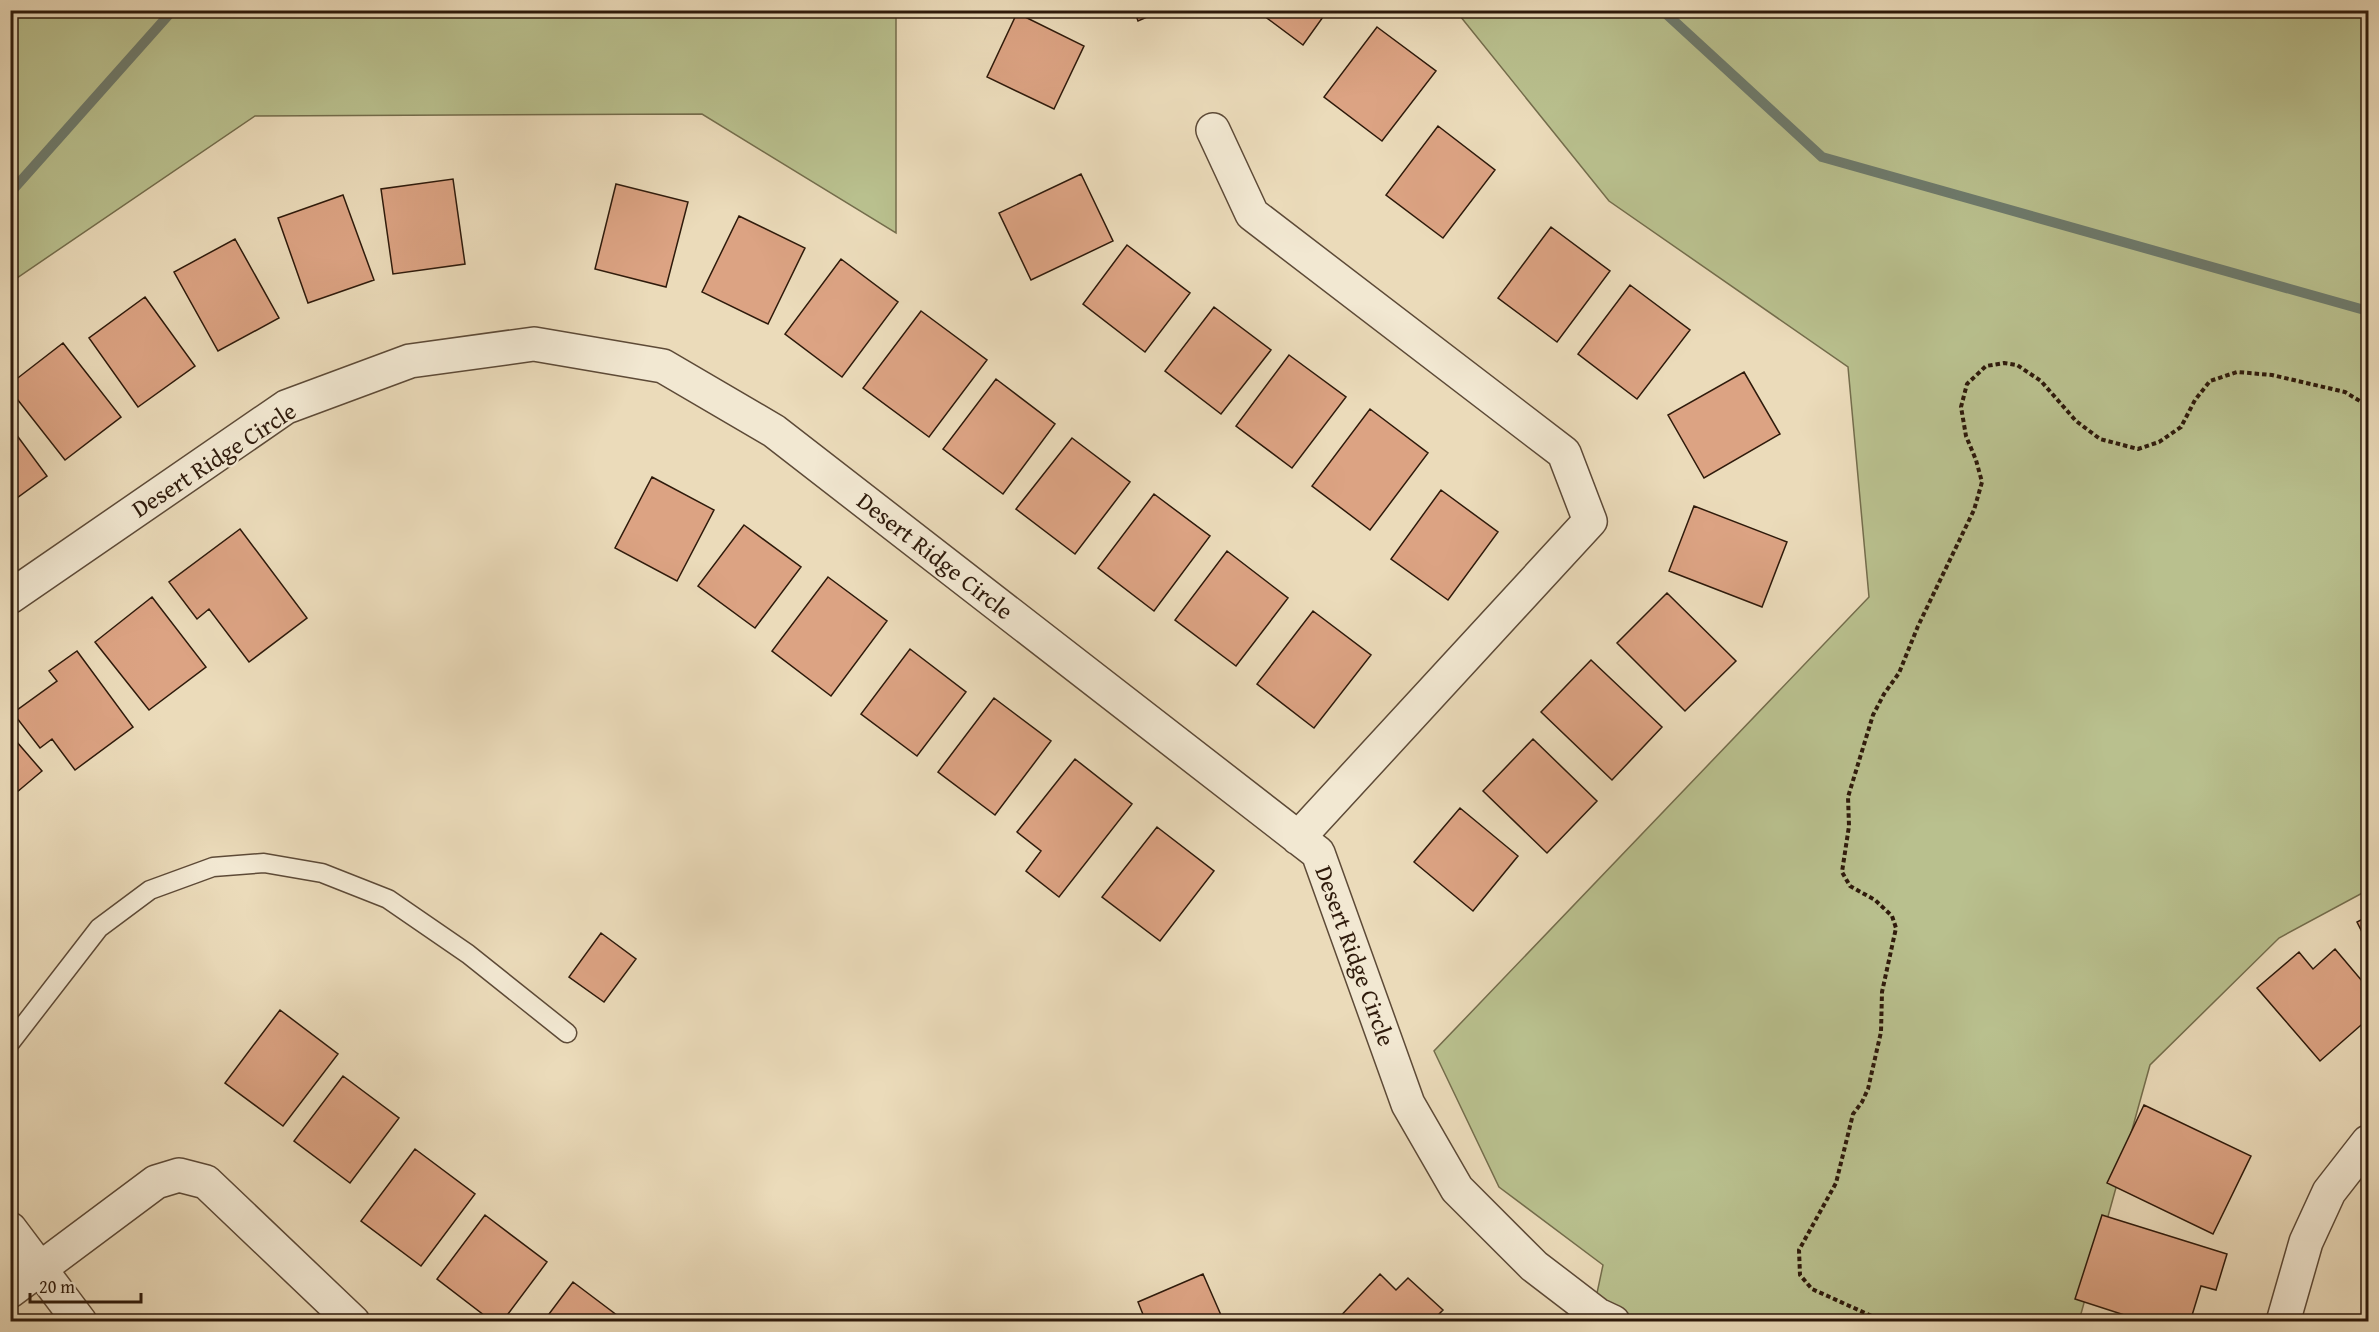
<svg xmlns="http://www.w3.org/2000/svg" width="2379" height="1332" viewBox="0 0 2379 1332" font-family="'Gentium Book Plus',serif">
  <style>
    .green { fill: #b9c08e; stroke: #746d4c; stroke-width: 1.5 }
    .lines { fill: none; stroke-linecap: round; stroke-linejoin: round }
    .stream { stroke: #6e7b6d; stroke-width: 10 }
    .building { fill: #dca383; stroke: #2e1a0b; stroke-width: 1.5 }
    .service-casing { stroke: #5d4a37; stroke-width: 21 }
    .minor-casing { stroke: #5d4a37; stroke-width: 36 }
    .tertiary-casing { stroke: #5d4a37; stroke-width: 36 }
    .path { stroke: #2e1a0b; stroke-width: 4; stroke-dasharray: 4.5 3; stroke-linecap: butt }
    .service { stroke: #f2e8d2; stroke-width: 18 }
    .minor { stroke: #f2e8d2; stroke-width: 33 }
    .tertiary { stroke: #f2e8d2; stroke-width: 33 }
    .labels { text-anchor: middle; stroke-width: 4.5; stroke-linejoin: round; paint-order: stroke }
    .street-label { font-size: 24px; fill: #2e1a0b; stroke: #f2e8d2 }
  </style>
  <rect width="100%" height="100%" fill="#ebdbba"/>
  <filter id="stains"><feTurbulence type="fractalNoise" baseFrequency=".00333" numOctaves="4"/><feColorMatrix values="0 0 0 0 .2 0 0 0 0 .09 0 0 0 0 .02 0 0 0 .5 -.17"/></filter>
  <radialGradient id="worn" r=".72"><stop offset=".6" stop-color="#630" stop-opacity="0"/><stop offset="1" stop-color="#630" stop-opacity=".3"/></radialGradient>
  <path class="green" d="M11,10L896,11V233L702,114L255,116L11,282Z
    M1456,11H2368V890L2279,938L2150,1065L2079,1321H1591L1603,1265L1499,1187L1434,1051L1869,597L1848,367L1609,201Z"/>
  <g class="lines">
    <path class="stream" d="M1662,10L1822,157L2368,311
      M10,193L173,10"/>
  </g>
  <path class="building" d="M1134,10H1163L1138,21Z
    M1256,10H1328L1303,45Z
    M1017,13L1084,46L1054,109L987,77Z
    M1377,27L1436,71L1382,141L1324,97Z
    M1438,126L1495,170L1443,238L1386,195Z
    M1081,174L1113,241L1031,280L999,213Z
    M453,179L465,264L393,274L381,189Z
    M616,184L688,202L666,287L595,269Z
    M343,195L374,280L308,303L278,218Z
    M739,216L805,248L768,324L702,292Z
    M1551,227L1610,271L1557,342L1498,298Z
    M235,239L279,318L218,351L174,272Z
    M1127,245L1190,293L1145,352L1083,304Z
    M841,259L898,302L842,377L785,334Z
    M1630,285L1690,330L1637,399L1578,354Z
    M145,297L195,366L138,407L89,338Z
    M1214,307L1271,350L1221,414L1165,371Z
    M921,311L987,360L929,437L863,388Z
    M63,343L121,417L65,460L10,390V384Z
    M1289,355L1346,397L1292,468L1236,426Z
    M1744,372L1780,434L1704,478L1668,415Z
    M996,379L1055,424L1003,494L943,449Z
    M1370,409L1428,453L1370,530L1312,486Z
    M10,426L47,476L10,503Z
    M1072,438L1130,482L1075,554L1016,509Z
    M652,477L714,510L677,581L615,548Z
    M1441,490L1498,532L1448,600L1391,559Z
    M1154,494L1210,536L1154,611L1098,568Z
    M1694,506L1787,542L1762,607L1669,571Z
    M744,525L801,567L755,628L698,586Z
    M240,529L307,618L249,662L209,609L197,619L169,582Z
    M1227,551L1288,598L1236,666L1175,620Z
    M828,577L887,621L831,696L772,651Z
    M1667,593L1736,661L1685,711L1617,643Z
    M152,597L206,667L149,710L95,642Z
    M1313,611L1371,655L1314,728L1257,684Z
    M910,649L966,692L917,756L861,714Z
    M77,651L133,727L75,770L52,739L40,748L13,713L57,681L49,671Z
    M1591,660L1662,727L1612,780L1541,712Z
    M994,698L1051,741L995,815L938,772Z
    M10,734L42,771L10,798Z
    M1533,739L1597,801L1547,853L1483,791Z
    M1075,759L1132,804L1059,897L1026,871L1041,851L1017,832Z
    M1460,808L1518,856L1473,911L1414,862Z
    M1157,827L1214,871L1160,941L1102,897Z
    M2368,916V944L2357,922Z
    M601,933L636,959L604,1002L569,977Z
    M2335,949L2368,988V1019L2320,1061L2257,988L2299,952L2313,969Z
    M280,1010L338,1054L283,1126L225,1083Z
    M343,1076L399,1118L350,1183L294,1141Z
    M2144,1105L2251,1156L2213,1234L2107,1183Z
    M415,1149L475,1194L421,1266L361,1221Z
    M485,1215L547,1262L502,1322H493L437,1279Z
    M2102,1215L2227,1254L2216,1290L2201,1286L2190,1322H2146L2075,1299Z
    M1203,1274L1224,1322H1146L1138,1302Z
    M1380,1274L1396,1290L1408,1278L1443,1310L1431,1322H1335Z
    M573,1282L626,1322H543Z"/>
  <g class="lines">
    <defs>
      <path id="service" d="M10,1043L99,928L150,890L213,867L264,863L322,873L388,899L468,954L567,1033"/>
      <path id="minor" d="M1213,130L1252,214L1564,453L1590,521L1298,838
        M10,597L286,407L410,361L534,344L663,366L774,431L1318,853L1408,1104L1457,1189L1534,1266L1598,1315L1613,1322
        M10,1291L156,1182L179,1175L206,1182L353,1322
        M2283,1322L2306,1242L2329,1192L2368,1142"/>
      <path id="tertiary" d="M10,1229L80,1322"/>
    </defs>
    <use href="#service" class="service-casing"/>
    <use href="#minor" class="minor-casing"/>
    <use href="#tertiary" class="tertiary-casing"/>
    <path class="path" d="M1885,1322L1812,1289L1800,1275L1799,1250L1836,1183L1853,1114L1862,1102L1868,1089L1881,1032L1882,992L1896,928L1892,916L1875,900L1850,886L1842,872L1849,826L1848,797L1873,715L1884,694L1899,673L1918,626L1974,510L1982,482L1976,460L1966,436L1961,407L1967,384L1986,366L2004,363L2017,365L2041,381L2076,421L2100,439L2138,449L2159,442L2181,427L2195,400L2210,381L2237,372L2272,375L2345,392L2368,406"/>
    <use href="#service" class="service"/>
    <use href="#minor" class="minor"/>
    <use href="#tertiary" class="tertiary"/>
  </g>
  <g class="labels">
    <g class="street-label">
      <text transform="translate(214 460) rotate(-33)" y="8">Desert Ridge Circle</text>
      <text transform="translate(935 556) rotate(38)" y="8">Desert Ridge Circle</text>
      <text transform="translate(1355 956) rotate(70)" y="8">Desert Ridge Circle</text>
    </g>
  </g>
  <rect width="2379" height="1332" fill="none" stroke="#ebdbba" stroke-width="36"/>
  <rect x="12" y="12" width="2355" height="1308" fill="none" stroke="#2e1a0b" stroke-width="3"/>
  <rect x="18" y="18" width="2343" height="1296" fill="none" stroke="#2e1a0b" stroke-width="1.5"/>
  <path d="M30 1293v9h111v-9" fill="none" stroke="#2e1a0b" stroke-width="3"/>
  <text x="39" y="1293" font-size="18" fill="#2e1a0b" stroke="#f2e8d2" stroke-width="4.5" paint-order="stroke">20 m</text>
  <rect width="100%" height="100%" filter="url(#stains)"/>
  <rect width="100%" height="100%" fill="url(#worn)"/>
</svg>
